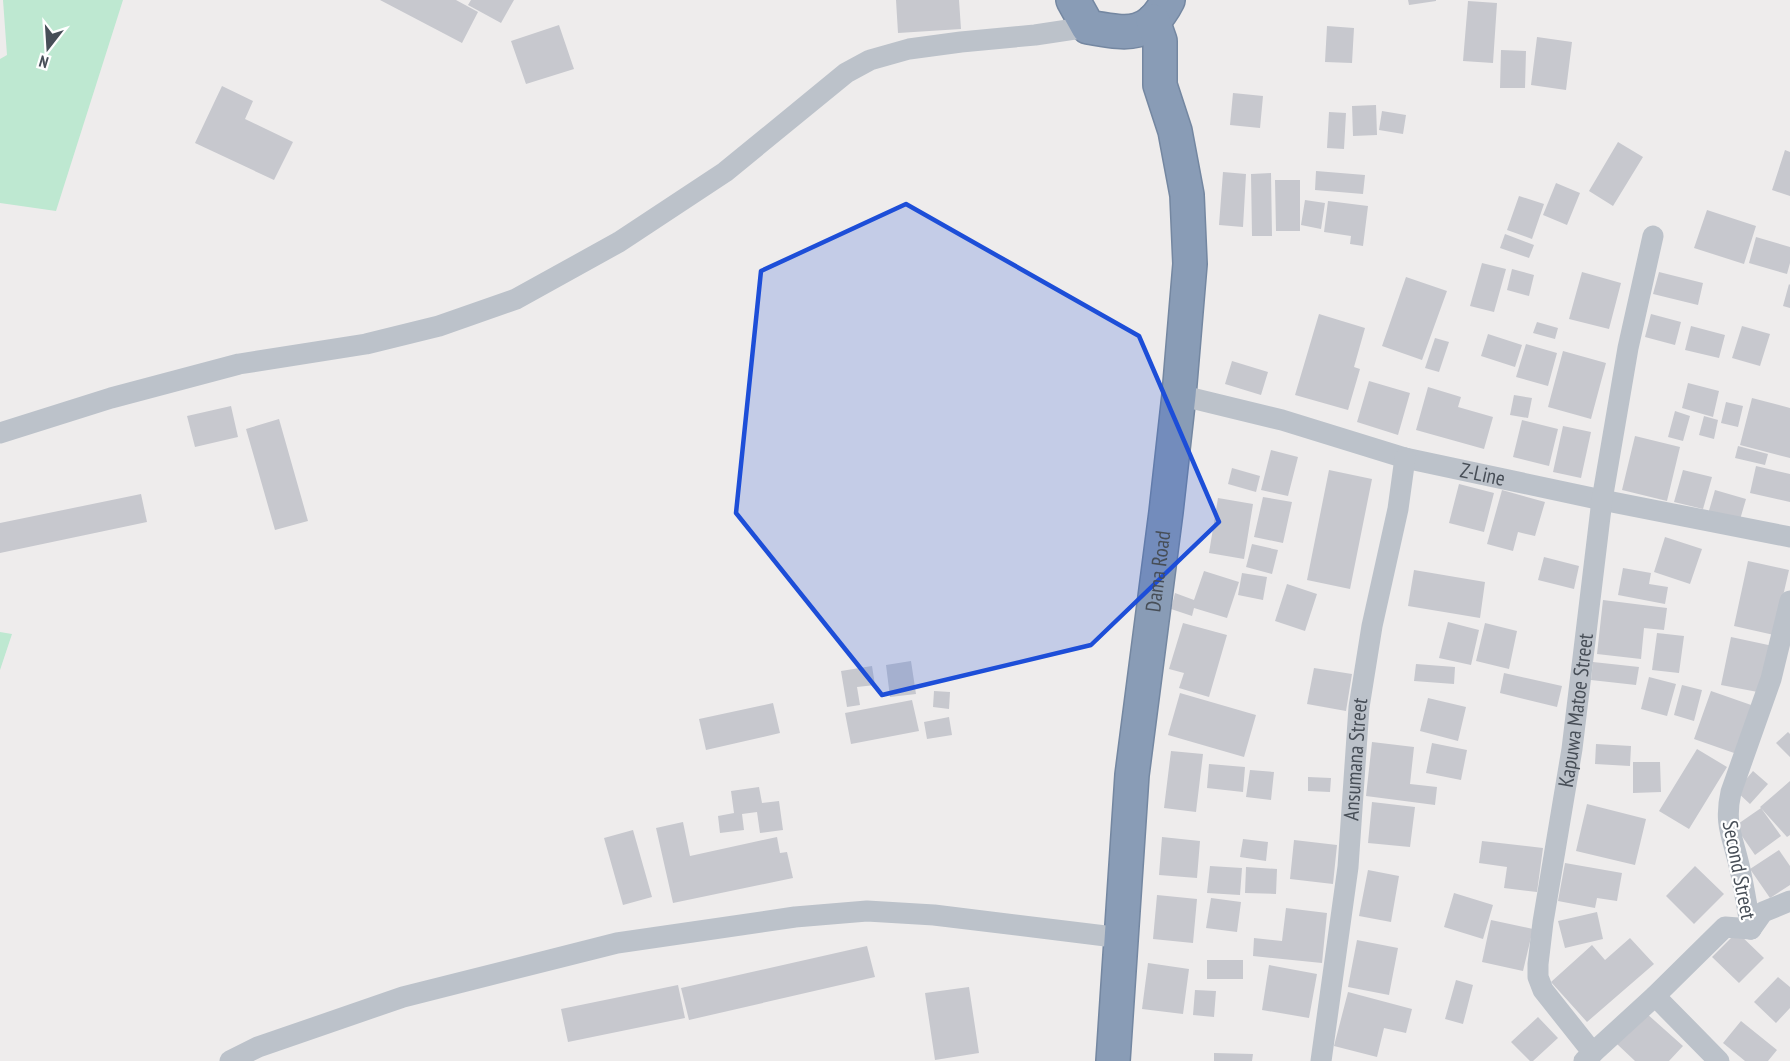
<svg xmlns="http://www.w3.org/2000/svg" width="1790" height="1061" viewBox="0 0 1790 1061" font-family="'PT Sans Narrow',sans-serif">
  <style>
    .green { fill: #bee8d1 }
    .building { fill: #c7c8ce }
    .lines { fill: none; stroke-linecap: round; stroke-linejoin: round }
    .highway-casing { stroke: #7487a1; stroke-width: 36 }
    .street { stroke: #bcc2ca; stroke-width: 21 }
    .highway { stroke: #899cb6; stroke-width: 33 }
    .marked { fill: #1d4ed8; fill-opacity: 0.2; stroke: #1d4ed8; stroke-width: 4.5; stroke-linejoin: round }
    .labels { text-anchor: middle; stroke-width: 4.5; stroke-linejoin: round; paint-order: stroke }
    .street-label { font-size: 21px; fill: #474e57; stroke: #fff }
  </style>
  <rect width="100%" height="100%" fill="#eeecec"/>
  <path class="green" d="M3,0H123L56,211L0,203V59L7,55Z
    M0,632L12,634L0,670Z"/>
  <path class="building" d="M380,0H456L478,12L462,43Z
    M471,0H514L501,23L468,5Z
    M896,0H959L961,29L898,33Z
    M1408,0H1436V1L1409,5Z
    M1468,1L1497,3L1493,63L1463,61Z
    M559,25L574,69L526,84L511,41Z
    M1327,26L1354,28L1352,63L1325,62Z
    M1537,37L1572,42L1566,90L1531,85Z
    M1501,50L1526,51L1525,88H1500Z
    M222,86L253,101L245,119L293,142L274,180L195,143Z
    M1233,93L1263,96L1260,128L1230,125Z
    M1376,105L1377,135L1353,136L1352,106Z
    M1382,111L1406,115L1403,134L1379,130Z
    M1329,112L1346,113L1344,149L1327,148Z
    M1618,142L1643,157L1613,206L1589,191Z
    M1785,150L1790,152V196L1772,190Z
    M1316,171L1365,175L1363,194L1315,190Z
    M1223,172L1246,174L1243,227L1219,225Z
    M1271,173L1272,236H1252L1251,174Z
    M1275,180H1300V231H1276Z
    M1556,183L1580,193L1567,225L1543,215Z
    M1519,196L1544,204L1532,239L1507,230Z
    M1305,200L1325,203L1321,229L1301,225Z
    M1328,201L1368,206L1363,246L1350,244L1351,236L1324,232Z
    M1707,210L1756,226L1744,264L1694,248Z
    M1505,234L1534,245L1529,258L1500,248Z
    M1756,237L1790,247V263L1787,274L1749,263Z
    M1482,263L1506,269L1494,312L1470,306Z
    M1512,269L1534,275L1529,296L1507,290Z
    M1582,272L1621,283L1609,329L1569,319Z
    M1659,272L1703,283L1698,305L1653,294Z
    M1406,277L1447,291L1422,360L1382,346Z
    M1789,284L1790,285V308L1783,306Z
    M1319,314L1365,328L1354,367L1360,369L1348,410L1295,395Z
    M1651,314L1681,322L1675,345L1645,337Z
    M1537,322L1558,328L1555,339L1533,333Z
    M1691,326L1725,335L1719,358L1685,350Z
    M1742,326L1770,334L1760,366L1732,358Z
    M1488,334L1522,345L1515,367L1481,356Z
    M1435,338L1449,342L1439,372L1425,368Z
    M1526,344L1557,353L1548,386L1516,377Z
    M1563,351L1606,363L1591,419L1548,407Z
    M1232,361L1268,372L1261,395L1225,384Z
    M1369,381L1410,393L1398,435L1357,422Z
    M1688,383L1719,391L1713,417L1682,408Z
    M1428,387L1461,397L1458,407L1493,417L1484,449L1416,430Z
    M1514,395L1532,398L1528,418L1510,415Z
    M1752,398L1790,408V458L1740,445Z
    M1726,402L1743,406L1738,427L1721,423Z
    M231,406L238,437L195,447L187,416Z
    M1675,411L1690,416L1683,441L1668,437Z
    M1704,416L1718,420L1714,439L1699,435Z
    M279,419L308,521L275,530L246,429Z
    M1522,420L1558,429L1549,466L1513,457Z
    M1563,426L1591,432L1581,478L1553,472Z
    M1635,436L1680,447L1667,501L1622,490Z
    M1738,446L1768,454L1765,465L1735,458Z
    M1271,450L1298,457L1288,496L1261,490Z
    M1756,466L1790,474V502L1750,493Z
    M1232,468L1260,476L1256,492L1228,484Z
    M1329,470L1372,479L1350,589L1307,580Z
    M1683,470L1712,477L1703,509L1674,502Z
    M1459,484L1494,493L1484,532L1449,523Z
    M1502,490L1545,502L1535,536L1518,532L1513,551L1487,544Z
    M1715,490L1746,499L1739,523L1708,514Z
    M141,494L147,522L0,553V523Z
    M1263,497L1292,502L1283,543L1254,537Z
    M1218,498L1253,504L1244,559L1209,553Z
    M1665,537L1702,549L1690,584L1654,572Z
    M1252,544L1278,550L1272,574L1246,567Z
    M1544,557L1579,566L1574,589L1538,580Z
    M1748,561L1789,570L1774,635L1734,626Z
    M1623,568L1651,573L1649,584L1668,587L1665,604L1618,595Z
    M1414,570L1485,582L1480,618L1408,606Z
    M1204,571L1239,582L1227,618L1194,608L1192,616L1171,609L1175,593L1194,600Z
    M1242,573L1267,577L1263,600L1238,595Z
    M1287,584L1317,594L1305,631L1275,621Z
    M1603,600L1667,608L1664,630L1644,628L1641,659L1597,654Z
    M1448,622L1479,630L1471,665L1439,658Z
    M1183,623L1227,635L1209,697L1179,688L1184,673L1169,669Z
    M1485,623L1517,631L1509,669L1476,661Z
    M1657,633L1684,636L1679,673L1652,670Z
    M1731,637L1773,646L1763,693L1721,685Z
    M911,661L916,694L890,697L886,665Z
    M1593,662L1639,667L1636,685L1591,680Z
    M1416,664L1455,667L1454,684L1414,681Z
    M872,666L875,685L857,687L860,705L847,707L841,671Z
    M1314,668L1352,674L1346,711L1307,704Z
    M1504,673L1562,686L1557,707L1500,693Z
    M1649,677L1676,684L1667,716L1641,709Z
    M1682,685L1702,690L1694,721L1674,715Z
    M934,691L950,692L949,709L933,707Z
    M1711,691L1754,706L1737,754L1694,739Z
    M1180,693L1256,715L1244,757L1168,735Z
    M1428,698L1466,707L1458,741L1420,731Z
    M912,700L919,731L851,744L845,713Z
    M773,703L780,733L706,750L699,719Z
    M949,717L952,735L927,739L924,722Z
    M1788,732L1790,734V757L1776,743Z
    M1372,742L1414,747L1410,784L1437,787L1435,805L1366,796Z
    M1432,743L1467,750L1461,780L1426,773Z
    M1596,744L1631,746L1630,766L1595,764Z
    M1697,749L1727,767L1689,829L1659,811Z
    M1171,751L1203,754L1196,812L1164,808Z
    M1633,762H1660L1661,792L1633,793Z
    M1209,764L1245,767L1243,792L1207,788Z
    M1250,770L1274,772L1271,800L1246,797Z
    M1753,771L1768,784L1750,804L1736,791Z
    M1308,777L1331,778L1330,792L1308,791Z
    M1790,781V835L1787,837L1760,807Z
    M759,787L762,803L779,801L783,830L760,833L757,812L742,814L744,830L720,833L718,816L734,813L731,791Z
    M1372,802L1415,807L1410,847L1368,843Z
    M1587,804L1646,819L1635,865L1576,851Z
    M1761,808L1781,836L1755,855L1735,826Z
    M683,822L690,856L777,837L780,853L787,852L793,878L673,903L656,828Z
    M633,830L652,897L623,905L604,838Z
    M1162,837L1200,841L1197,878L1159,875Z
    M1243,839L1268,842L1266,861L1240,857Z
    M1294,840L1337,845L1333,884L1290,879Z
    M1482,841L1543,848L1537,892L1504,888L1507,867L1479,863Z
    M1779,850L1790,866V885L1770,898L1750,869Z
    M1565,863L1622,873L1617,901L1597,898L1595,908L1558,901Z
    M1210,866L1242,868L1240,895L1207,893Z
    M1695,866L1724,894L1694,924L1666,896Z
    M1246,867L1277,869L1276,894L1245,893Z
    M1368,870L1399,876L1391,922L1359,916Z
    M1454,893L1493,905L1483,939L1444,927Z
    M1157,895L1197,899L1193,943L1153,939Z
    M1211,898L1241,902L1237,932L1206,928Z
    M1286,908L1327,913L1322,963L1253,956L1254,938L1282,941Z
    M1597,912L1603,939L1565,948L1558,921Z
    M1491,920L1533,929L1523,971L1482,962Z
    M1737,932L1764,958L1739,983L1712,957Z
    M1630,938L1654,964L1587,1022L1551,982L1592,945L1605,960Z
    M1357,940L1398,948L1389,995L1348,987Z
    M867,946L875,977L689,1020L681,988Z
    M1207,960H1243V979H1207Z
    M1148,963L1189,969L1183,1014L1142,1009Z
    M1269,965L1317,974L1309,1018L1262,1010Z
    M1778,977L1790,987V1008L1776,1023L1754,1002Z
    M1456,980L1473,985L1463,1024L1445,1019Z
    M678,985L685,1018L568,1042L561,1009Z
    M969,987L979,1053L935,1060L925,993Z
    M1195,990L1216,991L1214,1017L1193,1015Z
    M1348,992L1412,1009L1406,1033L1384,1028L1377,1057L1334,1046Z
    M1646,1013L1683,1046L1669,1061H1635L1617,1044Z
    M1538,1017L1558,1038L1533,1061H1530L1511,1042Z
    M1741,1021L1777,1050L1768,1061H1745L1723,1043Z
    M1214,1053L1253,1054L1252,1061H1214Z"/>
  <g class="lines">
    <defs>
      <g id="highway">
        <path d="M1073,0L1088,27C1125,33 1148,40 1168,0"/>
        <path id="s4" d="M1113,1061L1132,775L1166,512L1179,395L1190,264L1187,195L1175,131L1160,85V41L1153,21"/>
      </g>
    </defs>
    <use href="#highway" class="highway-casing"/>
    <g class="street">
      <path id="s1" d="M1179,395L1282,420L1405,458L1602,500L1790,537"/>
      <path d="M0,433L111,398L239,364L366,344L439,326L516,299L619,242L725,172L846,73L870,60L909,49L961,42L1035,35L1088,27"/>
      <path d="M1751,929C1747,908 1744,886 1739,865C1732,835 1724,823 1731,792L1771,679L1790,601"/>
      <path d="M1751,929L1763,912L1790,901"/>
      <path d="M1655,996L1719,1061"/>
      <path id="s2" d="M1593,1053L1543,990L1538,977V964L1543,922L1572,749L1602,500L1628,348L1653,236"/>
      <path d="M230,1061L258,1047L403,997L617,943L795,917L867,911L934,915L1122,938"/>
      <path id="s3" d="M1321,1061L1348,867L1359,707L1372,626L1398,509L1405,458"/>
      <path d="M1584,1061L1655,996L1725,927L1751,929"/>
    </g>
    <use href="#highway" class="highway"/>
  </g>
  <path class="marked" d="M906,204L1139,336L1219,522L1091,645L882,695L736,513L761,271Z"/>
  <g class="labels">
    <g class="street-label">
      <text dy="7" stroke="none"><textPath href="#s1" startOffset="314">Z-Line</textPath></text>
      <text dy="7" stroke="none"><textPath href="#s4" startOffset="492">Dama Road</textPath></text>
      <text dy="7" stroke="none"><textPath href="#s2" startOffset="364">Kapuwa Matoe Street</textPath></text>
      <text dy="7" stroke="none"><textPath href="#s3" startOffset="304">Ansumana Street</textPath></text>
      <text transform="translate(1739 870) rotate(79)" y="7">Second Street</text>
    </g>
  </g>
  <g transform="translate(48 48) rotate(197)" stroke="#ffffff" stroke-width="4.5" paint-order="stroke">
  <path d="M0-4.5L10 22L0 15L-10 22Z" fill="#474e57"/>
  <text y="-9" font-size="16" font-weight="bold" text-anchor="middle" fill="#474e57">N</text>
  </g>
</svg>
